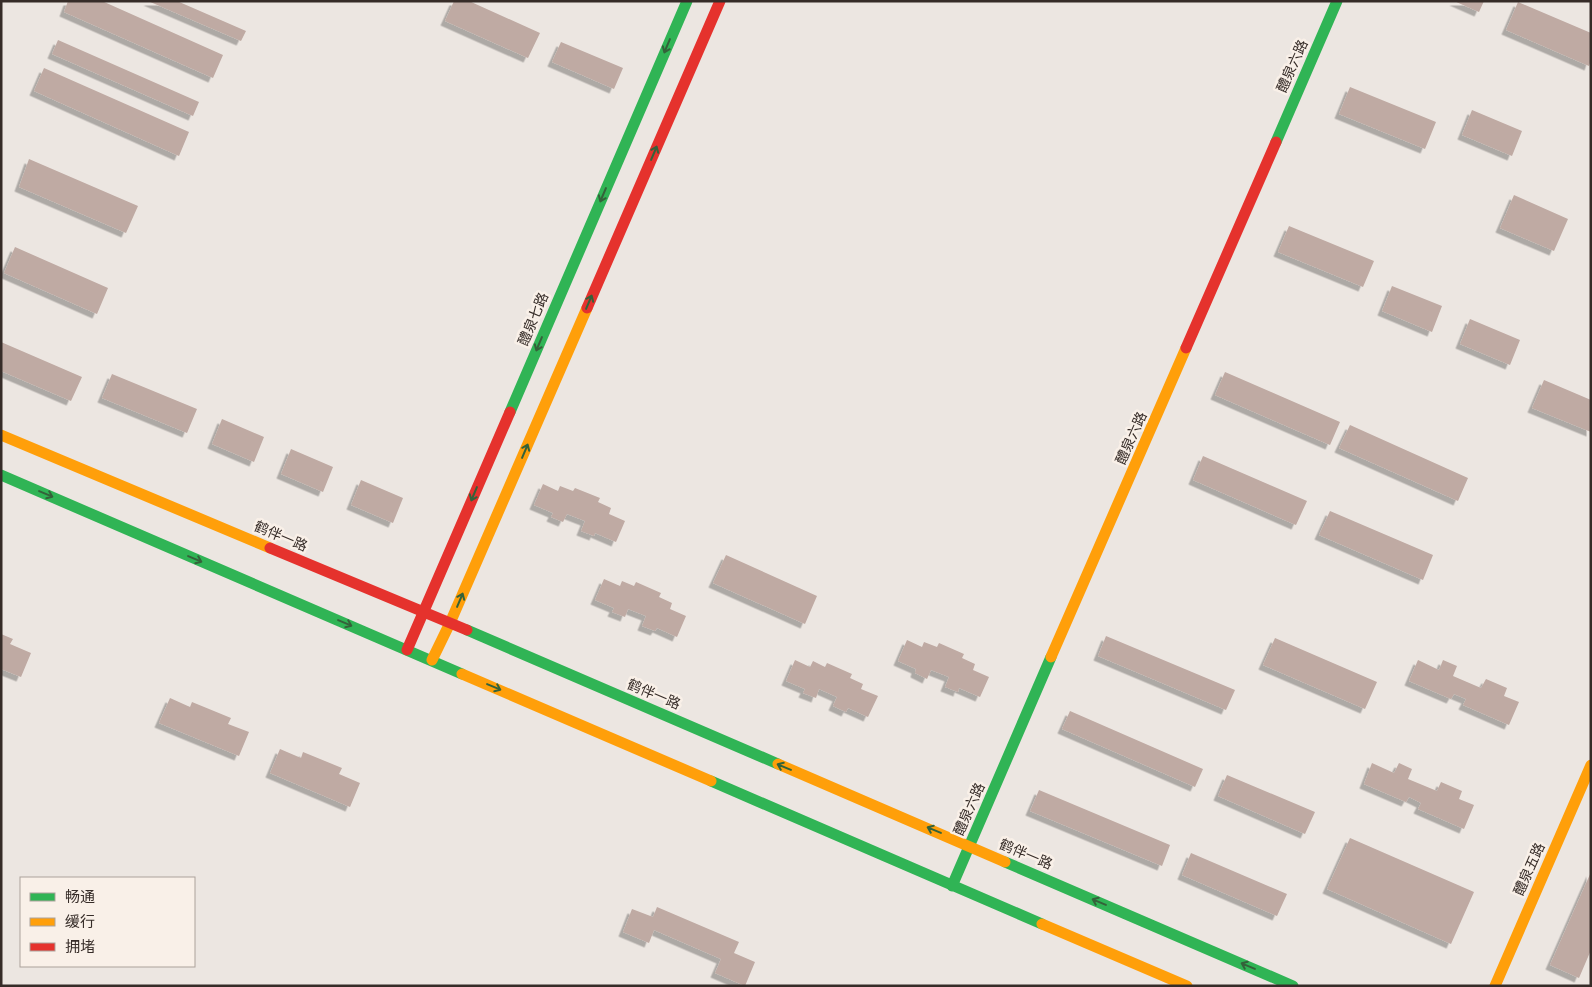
<svg xmlns="http://www.w3.org/2000/svg" width="1592" height="987" viewBox="0 0 1592 987" font-family="Mulish,'Noto Sans SC',sans-serif">
  <style>
    .building { fill: #bfaaa3; filter: url(#shadow) }
    .lines { fill: none; stroke-linecap: round; stroke-linejoin: round }
    .fast { stroke: #30b455; stroke-width: 11 }
    .slow { stroke: #ff9f0a; stroke-width: 11 }
    .jam { stroke: #e5322d; stroke-width: 11 }
    .oneway { stroke: #34623a }
    .labels { text-anchor: middle; stroke-width: 5; stroke-linejoin: round; paint-order: stroke }
    .street-label { font-size: 14px; fill: #362c28; stroke: #f9f0e8 }
  </style>
  <defs>
    <filter id="shadow"><feDropShadow dx="-4.5" dy="4.5" stdDeviation="0" flood-color="#0004"/></filter>
  </defs>
  <rect width="100%" height="100%" fill="#ece6e1"/>
  <path class="building" d="M68,1H102L223,55L213,78L64,12Z
    M148,1H177L246,31L241,41Z
    M454,1H469L540,33L528,58L445,21Z
    M1454,1H1484L1479,12Z
    M1518,2L1591,33V60L1589,66L1506,30Z
    M58,40L199,102L193,116L52,54Z
    M561,42L623,68L614,89L552,62Z
    M44,68L189,132L179,156L34,91Z
    M1350,87L1436,122L1425,149L1339,114Z
    M1472,110L1522,131L1512,156L1462,135Z
    M29,159L138,206L126,233L19,187Z
    M1514,195L1568,219L1554,251L1500,228Z
    M1289,226L1374,261L1363,287L1278,252Z
    M15,247L108,288L97,314L4,273Z
    M1392,286L1442,306L1432,332L1382,311Z
    M1470,319L1520,340L1510,365L1460,344Z
    M1,342L82,377L71,401L1,371Z
    M1225,372L1340,422L1330,445L1215,395Z
    M112,374L197,409L187,433L102,398Z
    M1544,380L1591,400V432L1532,408Z
    M222,419L264,437L254,462L212,444Z
    M1350,425L1468,478L1458,501L1339,448Z
    M291,449L333,467L323,492L281,474Z
    M1203,456L1307,501L1296,525L1193,480Z
    M361,480L403,498L393,523L351,505Z
    M543,484L558,491L560,486L573,491L575,488L600,498L598,502L611,508L609,514L625,521L616,542L595,533L594,536L581,531L585,521L567,514L563,522L551,517L553,513L534,505Z
    M1330,511L1433,555L1423,580L1319,535Z
    M726,555L817,596L805,624L713,583Z
    M604,579L620,586L622,581L634,586L636,582L661,593L659,597L672,603L670,609L686,616L677,637L657,628L655,631L642,626L646,616L628,609L625,617L612,612L614,608L595,600Z
    M1,634L13,639L10,644L31,653L21,677L1,669Z
    M1106,636L1235,690L1226,710L1098,656Z
    M1275,638L1377,682L1365,709L1263,665Z
    M907,640L922,647L924,642L937,647L939,643L964,654L962,658L975,664L973,670L989,677L980,697L959,688L958,692L945,687L949,677L931,670L927,679L915,673L916,669L898,661Z
    M795,660L810,667L813,661L825,667L827,663L852,674L850,678L863,684L861,689L878,696L868,717L848,708L846,712L833,706L837,697L819,689L816,698L803,693L805,689L786,681Z
    M1418,660L1439,670L1443,660L1457,666L1453,676L1481,688L1486,679L1507,688L1504,696L1519,702L1509,725L1463,705L1466,699L1454,694L1451,699L1409,681Z
    M170,698L190,707L192,702L231,718L228,724L249,732L239,756L159,723Z
    M1070,711L1203,769L1195,787L1062,729Z
    M280,749L301,758L303,752L342,768L339,774L360,783L350,807L270,773Z
    M1372,763L1394,773L1399,763L1412,769L1408,779L1437,791L1441,782L1462,791L1459,799L1474,805L1464,829L1418,809L1421,803L1409,797L1406,802L1364,784Z
    M1227,775L1315,812L1305,834L1218,796Z
    M1039,790L1170,845L1162,866L1030,811Z
    M1350,838L1474,892L1451,944L1327,889Z
    M1191,853L1287,894L1277,916L1182,875Z
    M1591,872V950L1579,978L1550,965Z
    M657,907L739,942L734,953L755,962L745,986L715,973L721,959L654,930L649,943L623,932L632,909L653,917Z"/>
  <g class="lines">
    <path class="fast" d="M1276,142L1337,1
      M510,412L687,1
      M1,475L462,674
      M467,630L778,764
      M711,781L1042,924
      M1005,862L1293,986
      M952,886L1051,657"/>
    <path class="slow" d="M1,435L270,548
      M1051,657L1186,348
      M432,660L450,623L587,308
      M462,674L711,781
      M778,764L1005,862
      M1042,924L1187,986
      M1495,986L1591,765"/>
    <path class="jam" d="M587,308L720,1
      M1186,348L1276,142
      M270,548L467,630
      M407,650L510,412"/>
  </g>
  <defs><path id="oneway-shaft" d="M-6 0H5M1.5-3L5.5 0L1.5 3" fill="none" stroke-width="1.6" stroke-linecap="round" stroke-linejoin="round" transform="scale(1.25)"/></defs>
  <g class="oneway">
    <use href="#oneway-shaft" transform="translate(667 46) rotate(113)"/>
    <use href="#oneway-shaft" transform="translate(654 153) rotate(-67)"/>
    <use href="#oneway-shaft" transform="translate(603 195) rotate(113)"/>
    <use href="#oneway-shaft" transform="translate(589 302) rotate(-67)"/>
    <use href="#oneway-shaft" transform="translate(539 344) rotate(113)"/>
    <use href="#oneway-shaft" transform="translate(525 451) rotate(-67)"/>
    <use href="#oneway-shaft" transform="translate(46 494) rotate(23)"/>
    <use href="#oneway-shaft" transform="translate(474 494) rotate(113)"/>
    <use href="#oneway-shaft" transform="translate(195 559) rotate(23)"/>
    <use href="#oneway-shaft" transform="translate(460 600) rotate(-67)"/>
    <use href="#oneway-shaft" transform="translate(345 623) rotate(23)"/>
    <use href="#oneway-shaft" transform="translate(494 687) rotate(23)"/>
    <use href="#oneway-shaft" transform="translate(784 767) rotate(-157)"/>
    <use href="#oneway-shaft" transform="translate(934 830) rotate(-157)"/>
    <use href="#oneway-shaft" transform="translate(1099 902) rotate(-157)"/>
    <use href="#oneway-shaft" transform="translate(1248 966) rotate(-157)"/>
  </g>
  <g class="labels">
    <g class="street-label">
      <text transform="translate(1292 66) rotate(-66)" y="5">醴泉六路</text>
      <text transform="translate(533 319) rotate(-67)" y="5">醴泉七路</text>
      <text transform="translate(1131 438) rotate(-66)" y="5">醴泉六路</text>
      <text transform="translate(281 536) rotate(23)" y="5">鹤伴一路</text>
      <text transform="translate(654 694) rotate(23)" y="5">鹤伴一路</text>
      <text transform="translate(969 809) rotate(-66)" y="5">醴泉六路</text>
      <text transform="translate(1026 854) rotate(23)" y="5">鹤伴一路</text>
      <text transform="translate(1529 869) rotate(-66)" y="5">醴泉五路</text>
    </g>
  </g>
  <rect width="1592" height="987" fill="none" stroke="#362c28" stroke-width="5"/>
  <rect x="20" y="877" width="175" height="90" fill="#f9f0e8" stroke="#aba29b"/>
  <rect x="30" y="893" width="25" height="8" fill="#30b455" stroke="#aba29b"/>
  <text x="65" y="902" font-size="15" fill="#362c28">畅通</text>
  <rect x="30" y="918" width="25" height="8" fill="#ff9f0a" stroke="#aba29b"/>
  <text x="65" y="927" font-size="15" fill="#362c28">缓行</text>
  <rect x="30" y="943" width="25" height="8" fill="#e5322d" stroke="#aba29b"/>
  <text x="65" y="952" font-size="15" fill="#362c28">拥堵</text>
</svg>
